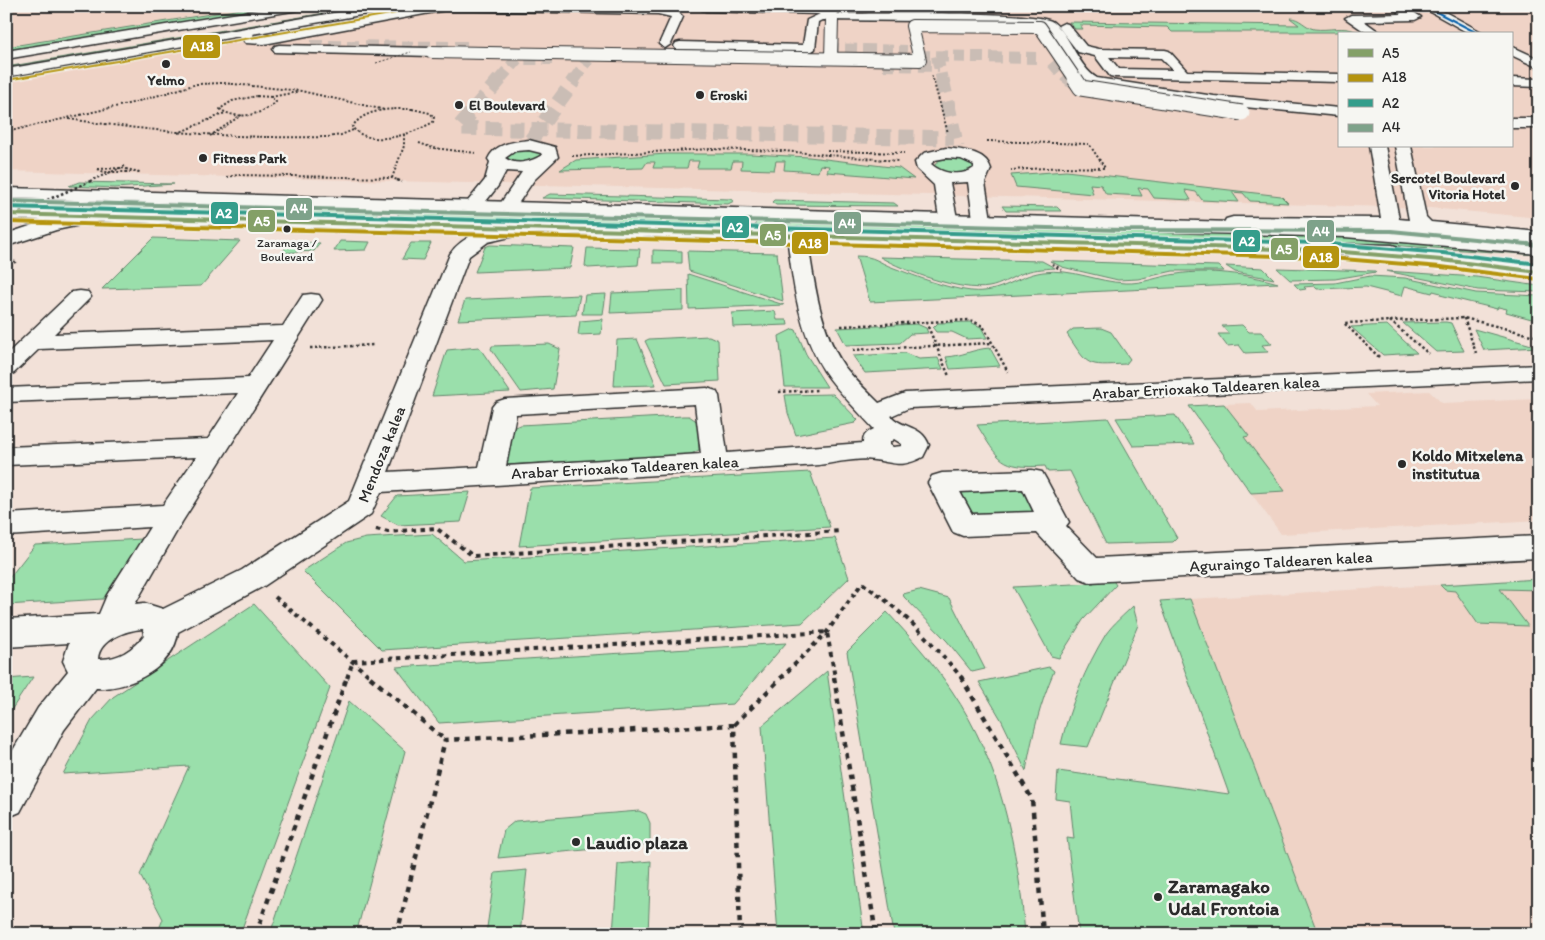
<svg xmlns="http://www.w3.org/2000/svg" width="1545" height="940" viewBox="0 0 1545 940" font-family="Itim,sans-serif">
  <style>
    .built { fill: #efd3c6; fill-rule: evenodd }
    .green { fill: #9adfab; stroke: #62856b }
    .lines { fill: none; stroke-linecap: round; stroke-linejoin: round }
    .minor-tunnel-far1 { stroke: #cabdb5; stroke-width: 12; stroke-dasharray: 12 6; stroke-linecap: butt }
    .minor-tunnel { stroke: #cabdb5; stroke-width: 15; stroke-dasharray: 15 8; stroke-linecap: butt }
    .minor-casing { stroke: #2b2b2b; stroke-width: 3 }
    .major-casing { stroke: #2b2b2b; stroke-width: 3 }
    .path-far4 { stroke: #2b2b2b; stroke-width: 1; stroke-dasharray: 2 2; stroke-linecap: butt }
    .path-far3 { stroke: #2b2b2b; stroke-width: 2; stroke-dasharray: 2 2; stroke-linecap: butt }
    .path-far2 { stroke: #2b2b2b; stroke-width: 2.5; stroke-dasharray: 2.5 2.5; stroke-linecap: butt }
    .path-far1 { stroke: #2b2b2b; stroke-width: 4; stroke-dasharray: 4.5 4.5; stroke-linecap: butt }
    .path { stroke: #2b2b2b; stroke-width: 4.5; stroke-dasharray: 5.5 5.5; stroke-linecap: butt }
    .minor { fill: #f6f6f2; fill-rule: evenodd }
    .major { fill: #f6f6f2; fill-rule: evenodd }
    .minor-bridge-far1-casing { stroke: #2b2b2b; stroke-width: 14; stroke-linecap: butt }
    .minor-bridge-casing { stroke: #2b2b2b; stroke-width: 17; stroke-linecap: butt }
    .path-bridge-far2 { stroke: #2b2b2b; stroke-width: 1; stroke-dasharray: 2 2; stroke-linecap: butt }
    .path-bridge-far1 { stroke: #2b2b2b; stroke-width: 2; stroke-dasharray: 2 2; stroke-linecap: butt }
    .path-bridge { stroke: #2b2b2b; stroke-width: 2.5; stroke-dasharray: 2.5 2.5; stroke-linecap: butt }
    .minor-bridge-far1 { stroke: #f6f6f2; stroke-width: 12 }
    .minor-bridge { stroke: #f6f6f2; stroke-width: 15 }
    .bus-1-casing { stroke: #f6f6f2; stroke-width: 6 }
    .bus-2-far2-casing { stroke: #f6f6f2; stroke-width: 4 }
    .bus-2-far1-casing { stroke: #f6f6f2; stroke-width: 4.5 }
    .bus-2-casing { stroke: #f6f6f2; stroke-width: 6 }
    .bus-3-casing { stroke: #f6f6f2; stroke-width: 6 }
    .bus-4-casing { stroke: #f6f6f2; stroke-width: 6 }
    .bus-5-casing { stroke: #f6f6f2; stroke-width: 4 }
    .bus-1 { stroke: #84a067; stroke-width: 4 }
    .bus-2-far2 { stroke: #b5940f; stroke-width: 2 }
    .bus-2-far1 { stroke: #b5940f; stroke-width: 2.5 }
    .bus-2 { stroke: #b5940f; stroke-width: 4 }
    .bus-3 { stroke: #349d8b; stroke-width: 4 }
    .bus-4 { stroke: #7ea28a; stroke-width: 4 }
    .bus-5 { stroke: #005ca8; stroke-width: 2 }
    .poi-dot { fill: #2b2b2b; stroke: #f6f6f2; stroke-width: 2 }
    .labels { text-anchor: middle; stroke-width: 5; stroke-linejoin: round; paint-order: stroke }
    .far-bus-label { font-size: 12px; fill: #2b2b2b; stroke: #f6f6f2 }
    .far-poi-label { font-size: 14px; font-weight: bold; fill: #2b2b2b; stroke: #f6f6f2; text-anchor: start }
    .street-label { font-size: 16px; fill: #2b2b2b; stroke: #f6f6f2 }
    .poi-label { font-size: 16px; font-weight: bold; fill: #2b2b2b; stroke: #f6f6f2; text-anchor: start }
    .near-poi-label { font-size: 19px; font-weight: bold; fill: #2b2b2b; stroke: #f6f6f2; text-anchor: start }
    .line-badge { stroke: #f6f6f2; stroke-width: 2 }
    .badge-label { font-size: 14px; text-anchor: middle; font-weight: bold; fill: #fff }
  </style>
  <rect width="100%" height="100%" fill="#f2e1d8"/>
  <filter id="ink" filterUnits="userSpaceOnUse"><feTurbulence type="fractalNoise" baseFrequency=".02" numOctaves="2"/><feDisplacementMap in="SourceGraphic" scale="10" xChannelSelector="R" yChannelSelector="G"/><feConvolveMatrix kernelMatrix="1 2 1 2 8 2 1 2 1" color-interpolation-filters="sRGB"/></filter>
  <g filter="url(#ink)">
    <path class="built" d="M6,6H282L6,51Z
      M444,6H1539V218L1430,208L6,171V83ZM1339,34H1511V146H1339Z
      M1429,391L1442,403L1539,399V520L1281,534L1251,493L1284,491L1243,436H1248L1224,404L1251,403L1258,412L1377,406L1366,394Z
      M1539,579V934H1318L1190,599Z"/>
    <path class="green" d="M260,6H282L6,51V47Z
      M366,6H370L6,68V67Z
      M857,6L947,7V8C935,13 869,12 857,6Z
      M1290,18C1300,18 1305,27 1314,29C1328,31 1345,25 1357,32H1172L1167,27L1080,25L1083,29H1075L1069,22L1299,25Z
      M174,49L175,51L6,80V78Z
      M522,149L544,151L540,160L516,164L506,160L505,156Z
      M667,154H750L809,157L899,168L914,179L827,172L829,166L820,165L818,172L784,170L785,161H776L774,170L741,169L742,161H733L731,168H697L699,161H689L687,168H653L655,162H647L643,168L560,170L576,160Z
      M955,158L970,162L974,165L973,169C963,177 944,175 934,166L939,160Z
      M1066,171L1281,196L1288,203L1250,201L1243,193L1232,192L1239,202L1202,200L1196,192L1185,190L1191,200L1154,198L1148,189L1138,188L1142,196L1106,194L1101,185L1090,184L1093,194L1016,187L1011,175Z
      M79,182L174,184L115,188L69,186Z
      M550,194L730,199L734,201L728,204L542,198Z
      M21,200L381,209L374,217L8,207Z
      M774,200L894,203L898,206L776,205L772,202Z
      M1002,206L1057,207L1061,211H1006Z
      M402,210L735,219L734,227L395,218Z
      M756,219L1363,236L1539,252V255L1372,244L755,227Z
      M153,238L240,241L201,286L102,289Z
      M340,241L370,242L366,250L334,251Z
      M289,242L320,243L314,251L282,253Z
      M411,243H431L423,260L402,259Z
      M490,245L574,248L570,268L475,272L485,247Z
      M587,248L640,249L638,265L588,268L585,266Z
      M653,250L682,251V263H653Z
      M687,251L777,253L783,301L689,271Z
      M856,256C876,256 877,262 894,268C918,277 945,288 971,291C1002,294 1015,276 1043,272C1071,268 1097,282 1125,283C1143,284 1159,276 1177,274C1209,269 1247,274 1278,283L870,302Z
      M880,257L1042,261L1055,268C1043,269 1032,269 1021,274C1010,278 1001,285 989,287C961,292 904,271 880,257Z
      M1050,261L1219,266L1224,271H1173L1138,279L1118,280L1062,267Z
      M1226,266L1263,268L1274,279L1235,272Z
      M1277,268L1375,271L1376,272L1335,279L1290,280Z
      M1386,271L1476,277L1539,286V292L1478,290Z
      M688,274L784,305L689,309Z
      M1370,276L1405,278L1476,293L1539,296V321L1506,312L1507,309L1498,307L1497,309L1440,295L1441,293L1433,291L1432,293L1405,286L1402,296L1366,287L1317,289L1314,286L1304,287L1306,289L1300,290L1294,284L1335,283Z
      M683,290V310L610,313L612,293Z
      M606,294L603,314H582L585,295Z
      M580,295L576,315L458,320L465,300Z
      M775,311L777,320H787L788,325L733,327L732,313Z
      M603,319L601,334L578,335L580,321Z
      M970,322L981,327L987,338L967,339L952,332H936L933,328L938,323Z
      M1446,322L1451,323L1464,351L1436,352L1403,323Z
      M917,324L926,328L928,333L910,334L900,343L846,345L837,328Z
      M1242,325L1249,332H1261L1272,344L1262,345L1268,352L1245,353L1239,345L1227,346L1218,334H1229L1222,326Z
      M1387,325L1417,353L1383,355L1351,327Z
      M1101,328L1111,332L1130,359L1126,364C1085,366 1089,367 1067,334L1073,329Z
      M793,329L796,330L806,354L827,387H785L779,336Z
      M1474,329L1539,347L1484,350Z
      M709,336L718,340L720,381L666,384L645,341L649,339Z
      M637,339L656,385L614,386L617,340Z
      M549,344L560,349L553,389L521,392L491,349L492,346Z
      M479,347L510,392L432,396L447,350Z
      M990,348L1000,366L950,369L946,357C963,356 973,349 990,348Z
      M905,353L919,359L938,358L943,369L865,373L853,356Z
      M833,394L858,420L855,423L796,435L788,413L785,395Z
      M1224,404L1249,436L1244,437L1285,491L1251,493L1189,406Z
      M1175,415L1194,444L1133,446L1116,418Z
      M683,416H689L698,422L699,450L689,455L505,465L512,428L520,425Z
      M1108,418L1177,538L1173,542L1106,544L1070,471L1048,472L1045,466C1000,469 999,460 977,425Z
      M810,472L830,527L519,546L530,488Z
      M1024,488L1034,512L971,515L960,492Z
      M470,492L461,522L398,525L381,516L397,496Z
      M432,534L464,561L835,538L849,578L802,623L382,650L303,571L346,543L366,538Z
      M142,539L103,599L6,605V582L35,545Z
      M1112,579L1116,585L1083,620L1059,658L1051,656L1013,587L1094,583L1093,580Z
      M1539,579V590L1500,589L1528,626L1478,624L1455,591L1445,590L1440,585Z
      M919,590L949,598L985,669L972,672L947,641L904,597L903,594Z
      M1190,599L1318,934H1079L1067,838L1074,839L1070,801L1056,799L1058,771L1229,794L1160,601Z
      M254,604L330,688L240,934H157L163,919L140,875L189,766L63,774L92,720L113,697Z
      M1133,606L1138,625L1088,747L1061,744C1070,706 1085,668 1106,634C1113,624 1124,615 1133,606Z
      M887,612C910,637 933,662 952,691C1001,763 1018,849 1025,934H894L847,652Z
      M786,643L733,704L439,723L396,667Z
      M1049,667L1054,671C1040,704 1032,736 1026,771L1002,721L979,682Z
      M827,671L864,934H778L762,726Z
      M33,677L6,718V679Z
      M349,701L405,751L356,934H270Z
      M639,811L646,814L650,823V844L498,858L504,830L515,821Z
      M651,861L648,934H613L618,864Z
      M527,870L520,934H486L495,873Z"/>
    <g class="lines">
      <path class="minor-tunnel-far1" d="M311,46L467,47
        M827,49L907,51
        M918,56L1036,58
        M937,56L942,80
        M1052,62L1063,75L1070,80
        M883,65L939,66
        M499,80L517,59H552
        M574,80L588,60"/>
      <path class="minor-tunnel" d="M500,79L458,128L954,138
        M942,79L957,147
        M1068,79L1079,83L1103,87
        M531,140L575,79"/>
      <defs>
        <path id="minor" d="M282,6H309L304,9L6,59V51Z
          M432,6L658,8L678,12L683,17L671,44L665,48L659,44L671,17L658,14L446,10L264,44L246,43L239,36L244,29L248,27L254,31L253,36H264Z
          M701,6L834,8L840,11L836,14C867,14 1037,10 1053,22C1071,36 1078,67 1097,78L1214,96L1339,108V116L1214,104L1088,84L1081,80L1068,57L1044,27L1021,22L822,20L818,22L815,49L809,53L676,49L674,46L676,43L680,42L803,45L807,20L820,14L706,11L702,10Z
          M1390,6H1404L1421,17L1415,20L1364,21L1382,34H1368L1345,18L1351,15L1401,14Z
          M1064,23L1068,24L1086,46L1099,49L1165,50L1169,51L1187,71L1339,74V82L1115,77L1110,76L1095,56L1078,52L1058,26ZM1109,57L1161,58L1173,70L1119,69Z
          M279,45L432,48L438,52L432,56L275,52L273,49L275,46Z
          M1511,78L1539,79V87L1511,86Z
          M1511,118H1539V128H1511Z
          M529,140L555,147L558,157L534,180L513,211H501L498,207L522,172L506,171L498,186L479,210H467L464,206L485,180L490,162L488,159C495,143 513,142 529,140ZM529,150L541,153L542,155C531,162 516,166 505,158L515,151Z
          M1369,146H1385L1399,219L1409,220L1395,146H1411L1426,217L1431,222L1539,232V244L1391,230L1233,229L1226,227L1224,223L1226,219L1233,217L1381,218Z
          M946,148C963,150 986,151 991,169L985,183L991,219L989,223H975L973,219L968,182L950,183L957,218L955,222H941L939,218L934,185L917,169L915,162L924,153ZM946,158L961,159L974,165V168C962,177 942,174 931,164L935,160Z
          M93,211L100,213L102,217L100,221L56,230L10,245L6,244V234L45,221Z
          M526,222L533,224L535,228L533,232L488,242L469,256L388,472L479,467L492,407L496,402L505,399L707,388L716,391L719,396L727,453L863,443C863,435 867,432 874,429C857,410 838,392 824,371C798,330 793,283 787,236L790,232H804L807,236C814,280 819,328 844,366C854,379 867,391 879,403L905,393L1539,365V379L909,408L891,416C903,429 922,425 929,445L923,457C901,468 896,463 874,460C860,457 834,463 819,465L381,492L371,514L264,586L178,632C174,668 128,690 96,688L64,730L20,812L6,818V762L38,708L68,671L63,661L69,643L6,647V619L99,614L107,595L150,527L6,536V514L163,505L196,457L6,465V447L208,439L238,393L6,402V388L248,378L273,340L39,349L14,373L6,375V355L72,292L80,291L88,292L91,297L54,334L283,326L303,295L311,294L319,295L322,300L182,522L135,604L144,603L163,609L242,570L349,501L450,254C467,229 499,228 526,222ZM695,404L701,454L506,466L516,414ZM894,439L902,444V446L893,447L890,445V442ZM143,629L144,635C133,650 117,660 98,659C99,639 127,630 143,629Z
          M1357,248L1442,254L1539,266V278L1442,266L1350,258L1347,254L1350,250Z
          M1032,470L1042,472L1046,479L1069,522L1066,526L1097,558L1539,536V558L1090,582L1079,578L1037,533L963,536L953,532L928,483L932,476L942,473ZM1023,489L1034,512L972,514L960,492Z"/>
        <path id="major" d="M374,6H400L395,9L6,77V69Z
          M1420,6H1434L1485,34H1470Z
          M1511,46L1539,59V68L1511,55Z
          M6,188L1345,225L1539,242V254L1345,237L6,198Z
          M6,209L1392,245L1399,247L1402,251L1399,255L1392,257L6,219Z"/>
      </defs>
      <use href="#minor" class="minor-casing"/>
      <use href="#major" class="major-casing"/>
      <path class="path-far4" d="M932,76L933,80"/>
      <path class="path-far3" d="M933,79L948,133
        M257,96L271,97L276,102C263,115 236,121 220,109L232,101Z
        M271,97L297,92
        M412,109L430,113L434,117L433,122C413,134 370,149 352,127C365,108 391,109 412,109Z
        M69,119C155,132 241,139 328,137L341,135L353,130
        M6,132L132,103L197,84L223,83L301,91L385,110
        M178,133L225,113
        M210,136L243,114
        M987,141L1089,144L1105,168L1064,167L1011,170
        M419,143L433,148L476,153
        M572,156L711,149L783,151L898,161
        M828,156V151L904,153
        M98,169L104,172H140
        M98,169L121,168L140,172
        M227,177L238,175L392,178L400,181
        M392,178L404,146V134"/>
      <path class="path-far2" d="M397,180L402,182
        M1052,264L1062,270
        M6,269L16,261
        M1464,318L1476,353
        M1390,321L1429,354
        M926,322L949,376
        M841,326L970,320L983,326L1008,372
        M310,348L374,345
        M853,350L992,343
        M1379,357L1344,323L1464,318L1539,337
        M779,392L818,390"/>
      <path class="path-far1" d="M376,529L388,532L436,528L473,556L840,531
        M275,597L372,678
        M347,678L353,661L827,632L835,678
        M781,678L827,632L862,583C904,612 929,639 962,678"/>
      <path class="path" d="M370,677L445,740
        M834,677L876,934
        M961,677L1032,799L1043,934
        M734,725L782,677
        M256,934L347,677
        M397,934L445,740L734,725L740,934"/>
      <use href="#minor" class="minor"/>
      <use href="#major" class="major"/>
      <defs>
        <path id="minor-bridge-far1" d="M432,52L920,60L912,26L1040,27L1076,80
          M831,58L832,20"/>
        <path id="minor-bridge" d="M1075,79L1081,88L1242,113"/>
      </defs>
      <use href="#minor-bridge-far1" class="minor-bridge-far1-casing"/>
      <use href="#minor-bridge" class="minor-bridge-casing"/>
      <path class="path-bridge-far2" d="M376,63L411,52"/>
      <path class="path-bridge-far1" d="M90,181L125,166"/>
      <path class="path-bridge" d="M6,218L93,180"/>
      <use href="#minor-bridge-far1" class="minor-bridge-far1"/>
      <use href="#minor-bridge" class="minor-bridge"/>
      <defs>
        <path id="bus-1" d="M6,214L1318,250L1442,260L1539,272"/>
        <path id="bus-2-far2" d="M7,80L396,13"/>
        <path id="bus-2-far1" d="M7,80L13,79"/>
        <path id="bus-2" d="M6,222L1318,257L1441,267L1538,279"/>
        <path id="bus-3" d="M6,207L1318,243L1443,253L1539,264"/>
        <path id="bus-4" d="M6,201L1123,230L1391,231L1538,245"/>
        <path id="bus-5" d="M1425,6L1479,34"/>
      </defs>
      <use href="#bus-1" class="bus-1-casing"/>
      <use href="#bus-2-far2" class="bus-2-far2-casing"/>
      <use href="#bus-2-far1" class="bus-2-far1-casing"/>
      <use href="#bus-2" class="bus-2-casing"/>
      <use href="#bus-3" class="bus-3-casing"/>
      <use href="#bus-4" class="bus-4-casing"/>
      <use href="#bus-5" class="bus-5-casing"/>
      <use href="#bus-1" class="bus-1"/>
      <use href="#bus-2-far2" class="bus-2-far2"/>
      <use href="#bus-2-far1" class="bus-2-far1"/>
      <use href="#bus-2" class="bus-2"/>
      <use href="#bus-3" class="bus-3"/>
      <use href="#bus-4" class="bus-4"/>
      <use href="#bus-5" class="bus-5"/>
    </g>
  </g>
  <g class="poi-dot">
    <circle cx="166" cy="64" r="5"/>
    <circle cx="700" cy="95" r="5"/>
    <circle cx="459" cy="105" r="5"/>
    <circle cx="203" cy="158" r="5"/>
    <circle cx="1515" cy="186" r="5"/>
    <circle cx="287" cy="229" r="4.5"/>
    <circle cx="1402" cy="464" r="5"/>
    <circle cx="576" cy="842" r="5"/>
    <circle cx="1158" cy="897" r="5"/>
  </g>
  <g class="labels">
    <g class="far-bus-label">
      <text x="287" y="247">Zaramaga /<tspan x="287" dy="14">Boulevard</tspan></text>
    </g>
    <g class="far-poi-label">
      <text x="166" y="85" text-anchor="middle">Yelmo</text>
      <text x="710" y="100">Eroski</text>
      <text x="469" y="110">El Boulevard</text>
      <text x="213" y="163">Fitness Park</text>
      <text x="1505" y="183" text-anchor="end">Sercotel Boulevard<tspan x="1505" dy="16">Vitoria Hotel</tspan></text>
    </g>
    <g class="street-label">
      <text transform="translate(1206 387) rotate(-3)" y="6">Arabar Errioxako Taldearen kalea</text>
      <text transform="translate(381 454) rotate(-68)" y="6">Mendoza kalea</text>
      <text transform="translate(625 467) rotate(-3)" y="6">Arabar Errioxako Taldearen kalea</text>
      <text transform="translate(1281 561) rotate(-3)" y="6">Aguraingo Taldearen kalea</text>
    </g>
    <g class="poi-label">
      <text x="1412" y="461">Koldo Mitxelena<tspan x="1412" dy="18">institutua</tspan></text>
    </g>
    <g class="near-poi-label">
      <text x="586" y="849">Laudio plaza</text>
      <text x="1168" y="893">Zaramagako<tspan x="1168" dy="22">Udal Frontoia</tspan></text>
    </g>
  </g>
  <g class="line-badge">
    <rect x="182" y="34" width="39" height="25" rx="5" fill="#b5940f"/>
    <rect x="285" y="197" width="28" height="24" rx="5" fill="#7ea28a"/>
    <rect x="210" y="201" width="29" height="24" rx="5" fill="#349d8b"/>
    <rect x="247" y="209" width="29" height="24" rx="5" fill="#84a067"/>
    <rect x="833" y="211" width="29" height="24" rx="5" fill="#7ea28a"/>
    <rect x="721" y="215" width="29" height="24" rx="5" fill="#349d8b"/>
    <rect x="1306" y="219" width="29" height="24" rx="5" fill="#7ea28a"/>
    <rect x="759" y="223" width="28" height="24" rx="5" fill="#84a067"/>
    <rect x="1232" y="229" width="29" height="24" rx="5" fill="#349d8b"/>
    <rect x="791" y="231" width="38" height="24" rx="5" fill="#b5940f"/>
    <rect x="1270" y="237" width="29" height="24" rx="5" fill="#84a067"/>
    <rect x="1302" y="245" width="38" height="24" rx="5" fill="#b5940f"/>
  </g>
  <g class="badge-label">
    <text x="202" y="51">A18</text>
    <text x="299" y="213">A4</text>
    <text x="224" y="218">A2</text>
    <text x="262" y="226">A5</text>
    <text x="847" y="228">A4</text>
    <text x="735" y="232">A2</text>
    <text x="1321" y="236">A4</text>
    <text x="773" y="240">A5</text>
    <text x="1247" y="246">A2</text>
    <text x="810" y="248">A18</text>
    <text x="1284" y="254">A5</text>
    <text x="1321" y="262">A18</text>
  </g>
  <rect width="1545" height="940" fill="none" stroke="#f6f6f2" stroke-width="25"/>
  <rect x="12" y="12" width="1520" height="915" fill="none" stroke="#2b2b2b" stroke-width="2" filter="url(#ink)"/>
  <rect x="1338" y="32" width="175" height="115" fill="#f6f6f2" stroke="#a5a5a2"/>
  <rect x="1348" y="49" width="25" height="8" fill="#84a067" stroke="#a5a5a2"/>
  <text x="1382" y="58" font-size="15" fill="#2b2b2b">A5</text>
  <rect x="1348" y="74" width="25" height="8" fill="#b5940f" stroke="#a5a5a2"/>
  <text x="1382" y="82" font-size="15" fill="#2b2b2b">A18</text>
  <rect x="1348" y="99" width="25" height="8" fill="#349d8b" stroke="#a5a5a2"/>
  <text x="1382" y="108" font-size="15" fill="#2b2b2b">A2</text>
  <rect x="1348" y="124" width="25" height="8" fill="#7ea28a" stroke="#a5a5a2"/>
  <text x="1382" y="132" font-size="15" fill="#2b2b2b">A4</text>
</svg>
